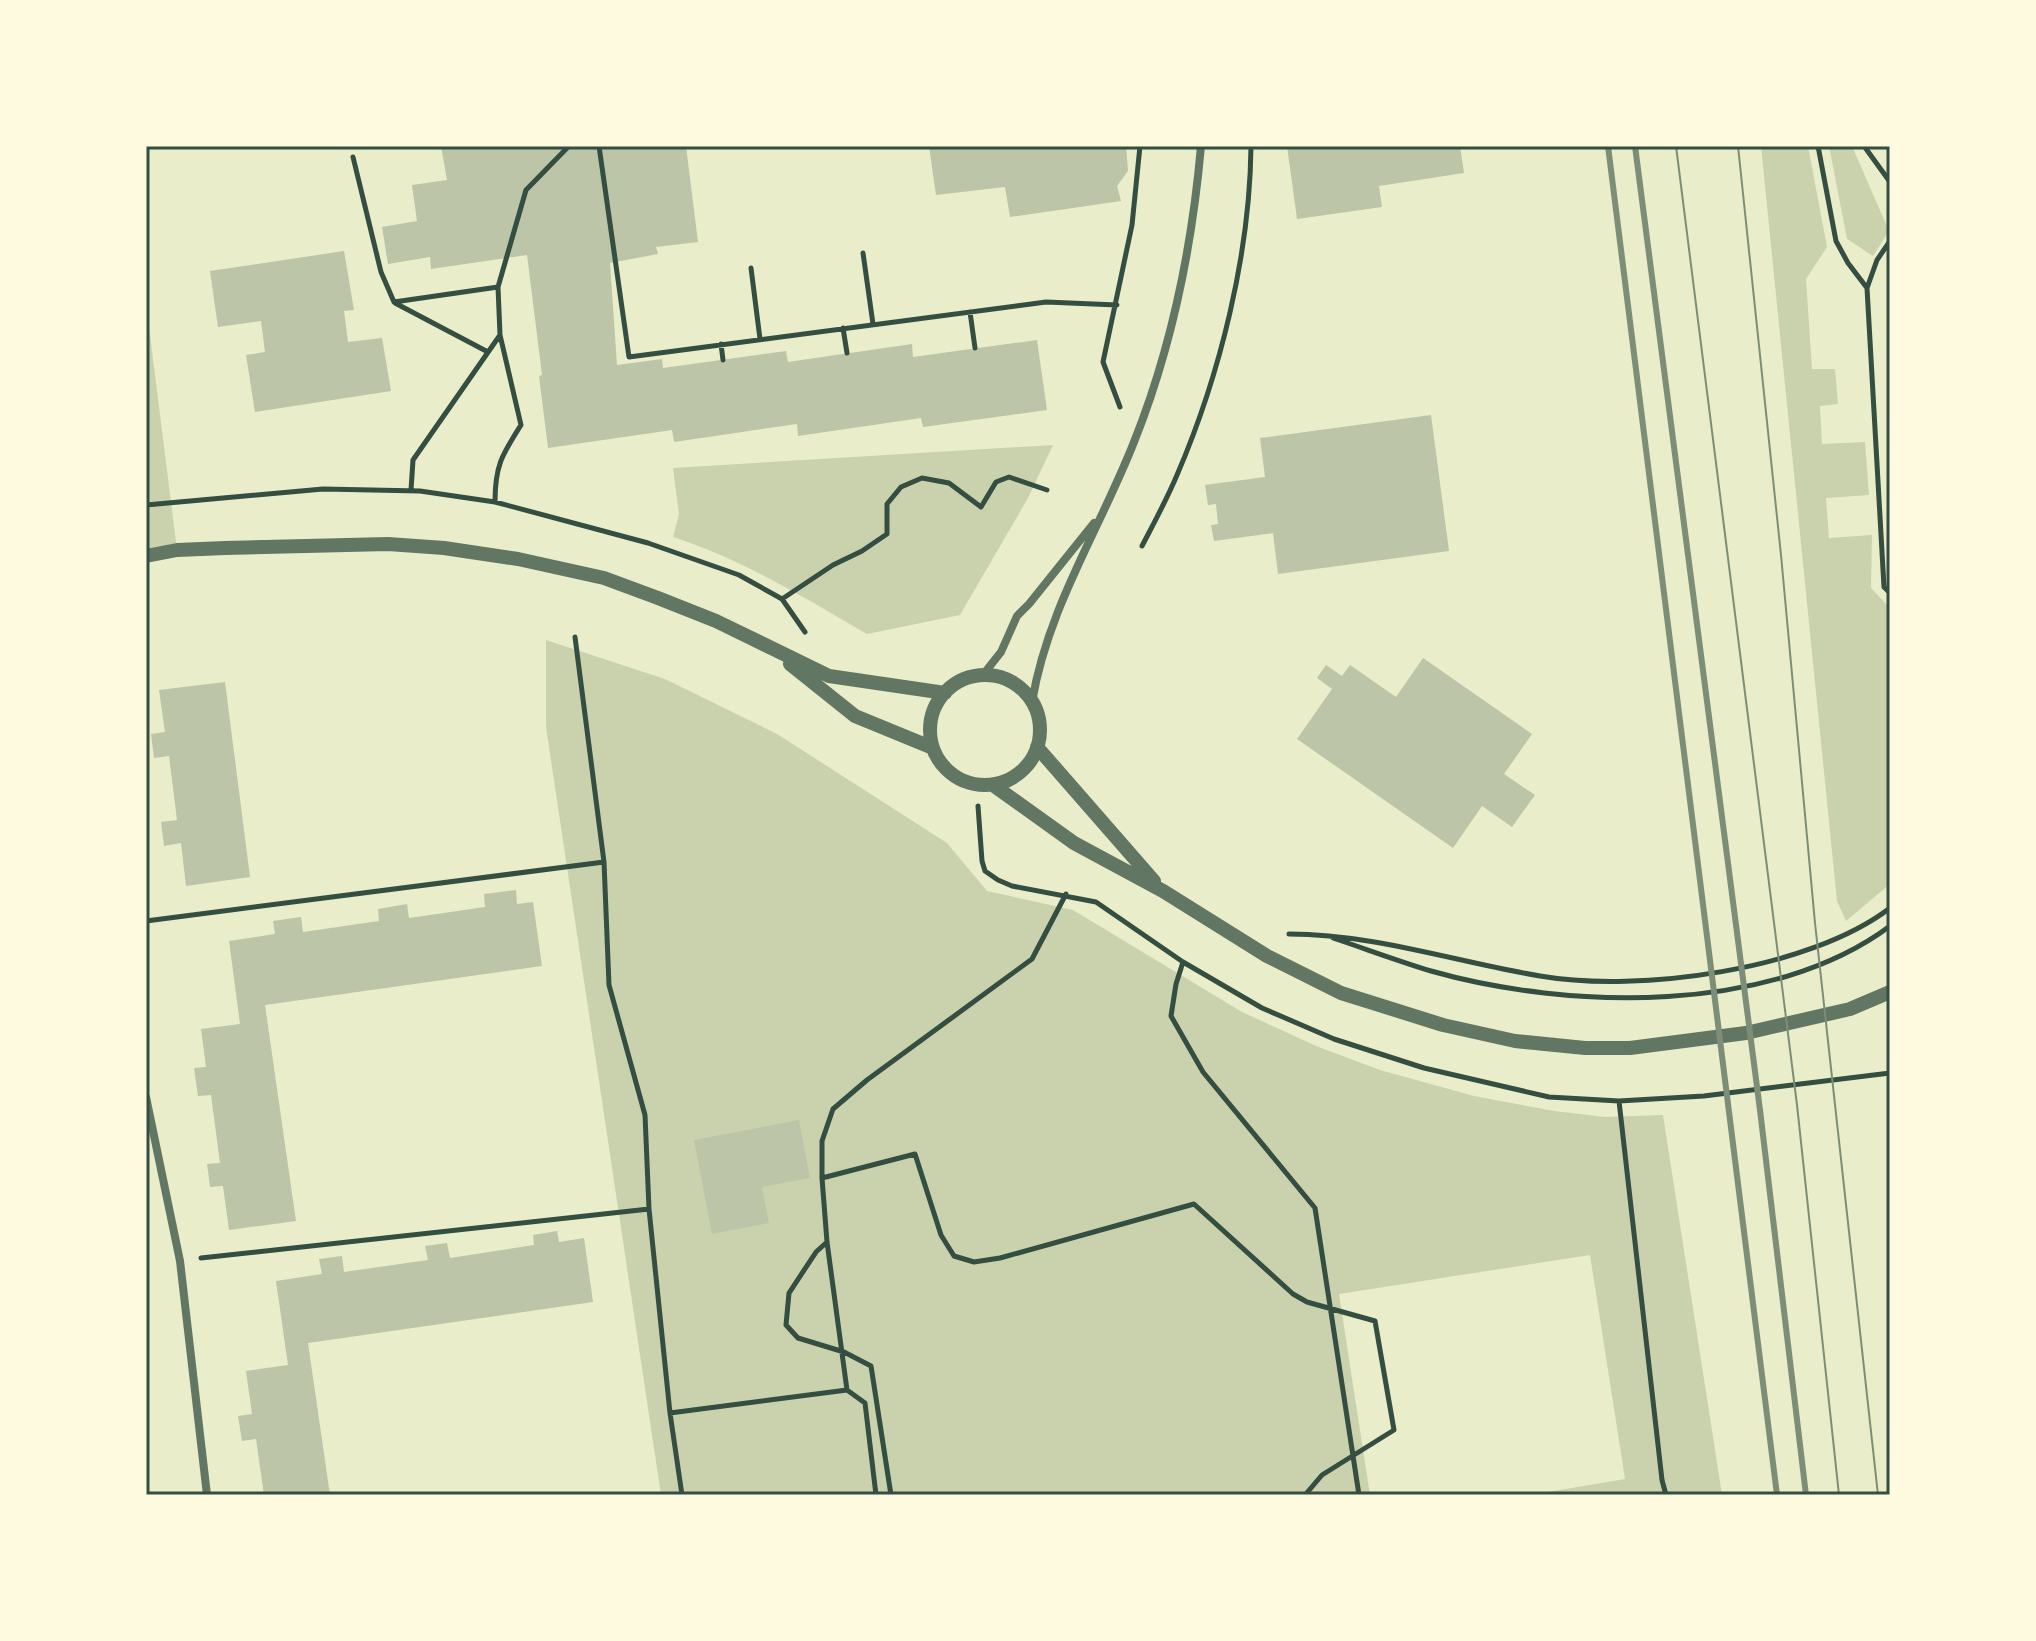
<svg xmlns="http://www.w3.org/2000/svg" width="2036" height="1641" viewBox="0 0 2036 1641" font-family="Manrope,sans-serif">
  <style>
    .green { fill: #cad2ad }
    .building { fill: #bcc5a7 }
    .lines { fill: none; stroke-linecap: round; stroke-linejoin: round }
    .path { stroke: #344e41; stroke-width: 5 }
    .minor { stroke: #617663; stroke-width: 8 }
    .tertiary { stroke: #617663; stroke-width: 14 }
    .tram { stroke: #7c8e77; stroke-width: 2 }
    .rail { stroke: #7c8e77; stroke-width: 6 }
    .neatline { fill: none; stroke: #344e41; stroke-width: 3 }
  </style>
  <rect width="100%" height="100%" fill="#e9edc9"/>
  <path class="green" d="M1761,146H1808L1827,247L1806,279L1812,369H1835L1838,404L1820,406L1822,444L1865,442L1869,495L1826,498L1829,538L1872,535L1871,588L1890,608V884L1846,921L1837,901Z
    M1829,146H1852L1889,231L1873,256L1847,239Z
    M146,303L177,550L146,555Z
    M1053,445L1028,498L960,615L867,634C805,598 742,559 673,537L679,514L673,468Z
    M546,640L665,679L777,734L947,843L987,891L1073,910L1242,1012L1316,1046L1380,1070L1474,1096L1554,1111L1605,1117L1663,1115L1722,1495H1530L1625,1479L1590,1255L1339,1294L1370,1495H661L546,727Z"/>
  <path class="building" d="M441,146H686L698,242L656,247L658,254L610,263L617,365L662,359L663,368L786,351L788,362L912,344L913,357L1037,340L1047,410L923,427L921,418L798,436L797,424L674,442L672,430L548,448L539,376L542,375L527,255L431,269L430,257L388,264L382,227L417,221L412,185L447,180Z
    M929,146H1126L1128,171L1117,186L1121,201L1010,217L1005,187L936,195Z
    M1287,146H1460L1464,173L1379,186L1382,207L1297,219Z
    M344,251L354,310L344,311L348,342L382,338L391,391L255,412L246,355L265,352L261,321L218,327L210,271Z
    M1431,415L1449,551L1278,574L1273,533L1214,541L1211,525L1218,524L1216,504L1208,505L1205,485L1265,477L1260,438Z
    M1423,658L1532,734L1504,774L1535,795L1512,827L1482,806L1453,848L1297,739L1332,689L1317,678L1326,665L1342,676L1350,665L1396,697Z
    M225,682L250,877L186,886L181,843L164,846L161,822L177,820L169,756L154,758L151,734L165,732L159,690Z
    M516,890L517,904L533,902L542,966L265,1005L296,1221L229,1230L223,1186L210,1187L207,1164L220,1163L211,1095L198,1096L194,1068L206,1067L201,1029L240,1024L229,941L275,934L273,921L301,917L303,932L379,921L378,909L407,904L409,918L485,907L484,894Z
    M799,1120L810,1178L762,1187L769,1223L712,1234L694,1140Z
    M557,1231L559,1242L584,1238L593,1302L308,1343L330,1495H264L256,1439L242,1441L238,1416L252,1414L246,1371L288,1365L276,1281L322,1274L319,1259L342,1256L344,1272L428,1260L425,1246L447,1243L450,1258L534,1245L533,1235Z"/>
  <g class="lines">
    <path class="path" d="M599,146L629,357L1046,302L1117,305
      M1818,146L1836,241L1848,263L1867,288
      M1864,146L1890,182
      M353,157L381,272L394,302L498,287
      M1890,241L1877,260L1867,288L1884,587L1890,593
      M863,253L873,324
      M751,268L760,339
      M395,303L488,352
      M970,312L975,348
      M843,328L847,353
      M721,344L723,360
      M1120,407L1103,362L1132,225L1140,146
      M411,490L413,460L500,335
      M495,502C495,465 502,455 521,425L500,335L498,287L526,190L569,146
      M146,505L323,489L420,491L495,502L648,543L739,575L782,599L805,632
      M1142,546C1154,523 1167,499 1177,475C1220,375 1250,254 1251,146
      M782,599L833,565L862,551L887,534V504L901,487L922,478L949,483L981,507L996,482L1009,477L1047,490
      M575,637L604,862L609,985L645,1115L649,1209L670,1413L682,1495
      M978,806L982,861L985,871L998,880L1012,886L1096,902L1183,962L1262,1008L1334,1039L1424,1068L1549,1097L1619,1101L1704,1096L1890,1073
      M146,921L604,862
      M1289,934C1374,934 1456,962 1540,976C1639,993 1809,970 1890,908
      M1333,938C1366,949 1398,961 1431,971C1569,1010 1771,1015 1890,926
      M1183,962L1176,984L1171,1016L1203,1072L1315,1208L1359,1495
      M1619,1101L1662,1480L1666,1495
      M822,1178L915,1154L941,1235L954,1256L974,1262L1000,1258L1194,1204L1293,1294L1307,1302L1375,1321L1394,1430L1322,1475L1305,1495
      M827,1242L816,1252L789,1293L786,1325L798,1338L844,1352L871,1366L891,1495
      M201,1258L649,1209
      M670,1413L847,1390
      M876,1495L865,1403L847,1390L827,1242L822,1178V1141L833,1109L867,1080L1032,959L1066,894"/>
    <path class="minor" d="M982,676L1001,652L1017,616L1029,604L1094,523
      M1032,702C1048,607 1099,531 1134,442C1172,347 1192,248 1201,146
      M146,1097L180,1261L207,1495"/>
    <path class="tertiary" d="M146,556L177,550L225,548L388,544L444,548L518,559L604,578L658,598L716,621L829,676L945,693
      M790,664L855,716L933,748
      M930 730a55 55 0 1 1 110 0a55 55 0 1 1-110 0Z
      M1037,747L1154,881
      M993,785L1074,843L1163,891L1267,956L1341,993L1443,1025L1515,1041L1585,1048H1630L1746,1033L1850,1009L1890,992"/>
    <path class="tram" d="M1676,146L1797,1105L1839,1495
      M1738,146L1781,555L1815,923L1878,1495"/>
    <path class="rail" d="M1608,146L1777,1495
      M1635,146L1760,1110L1806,1495"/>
  </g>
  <rect width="2036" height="1641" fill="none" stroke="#fefae0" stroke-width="296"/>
  <rect x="148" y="148" width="1740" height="1345" class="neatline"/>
</svg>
